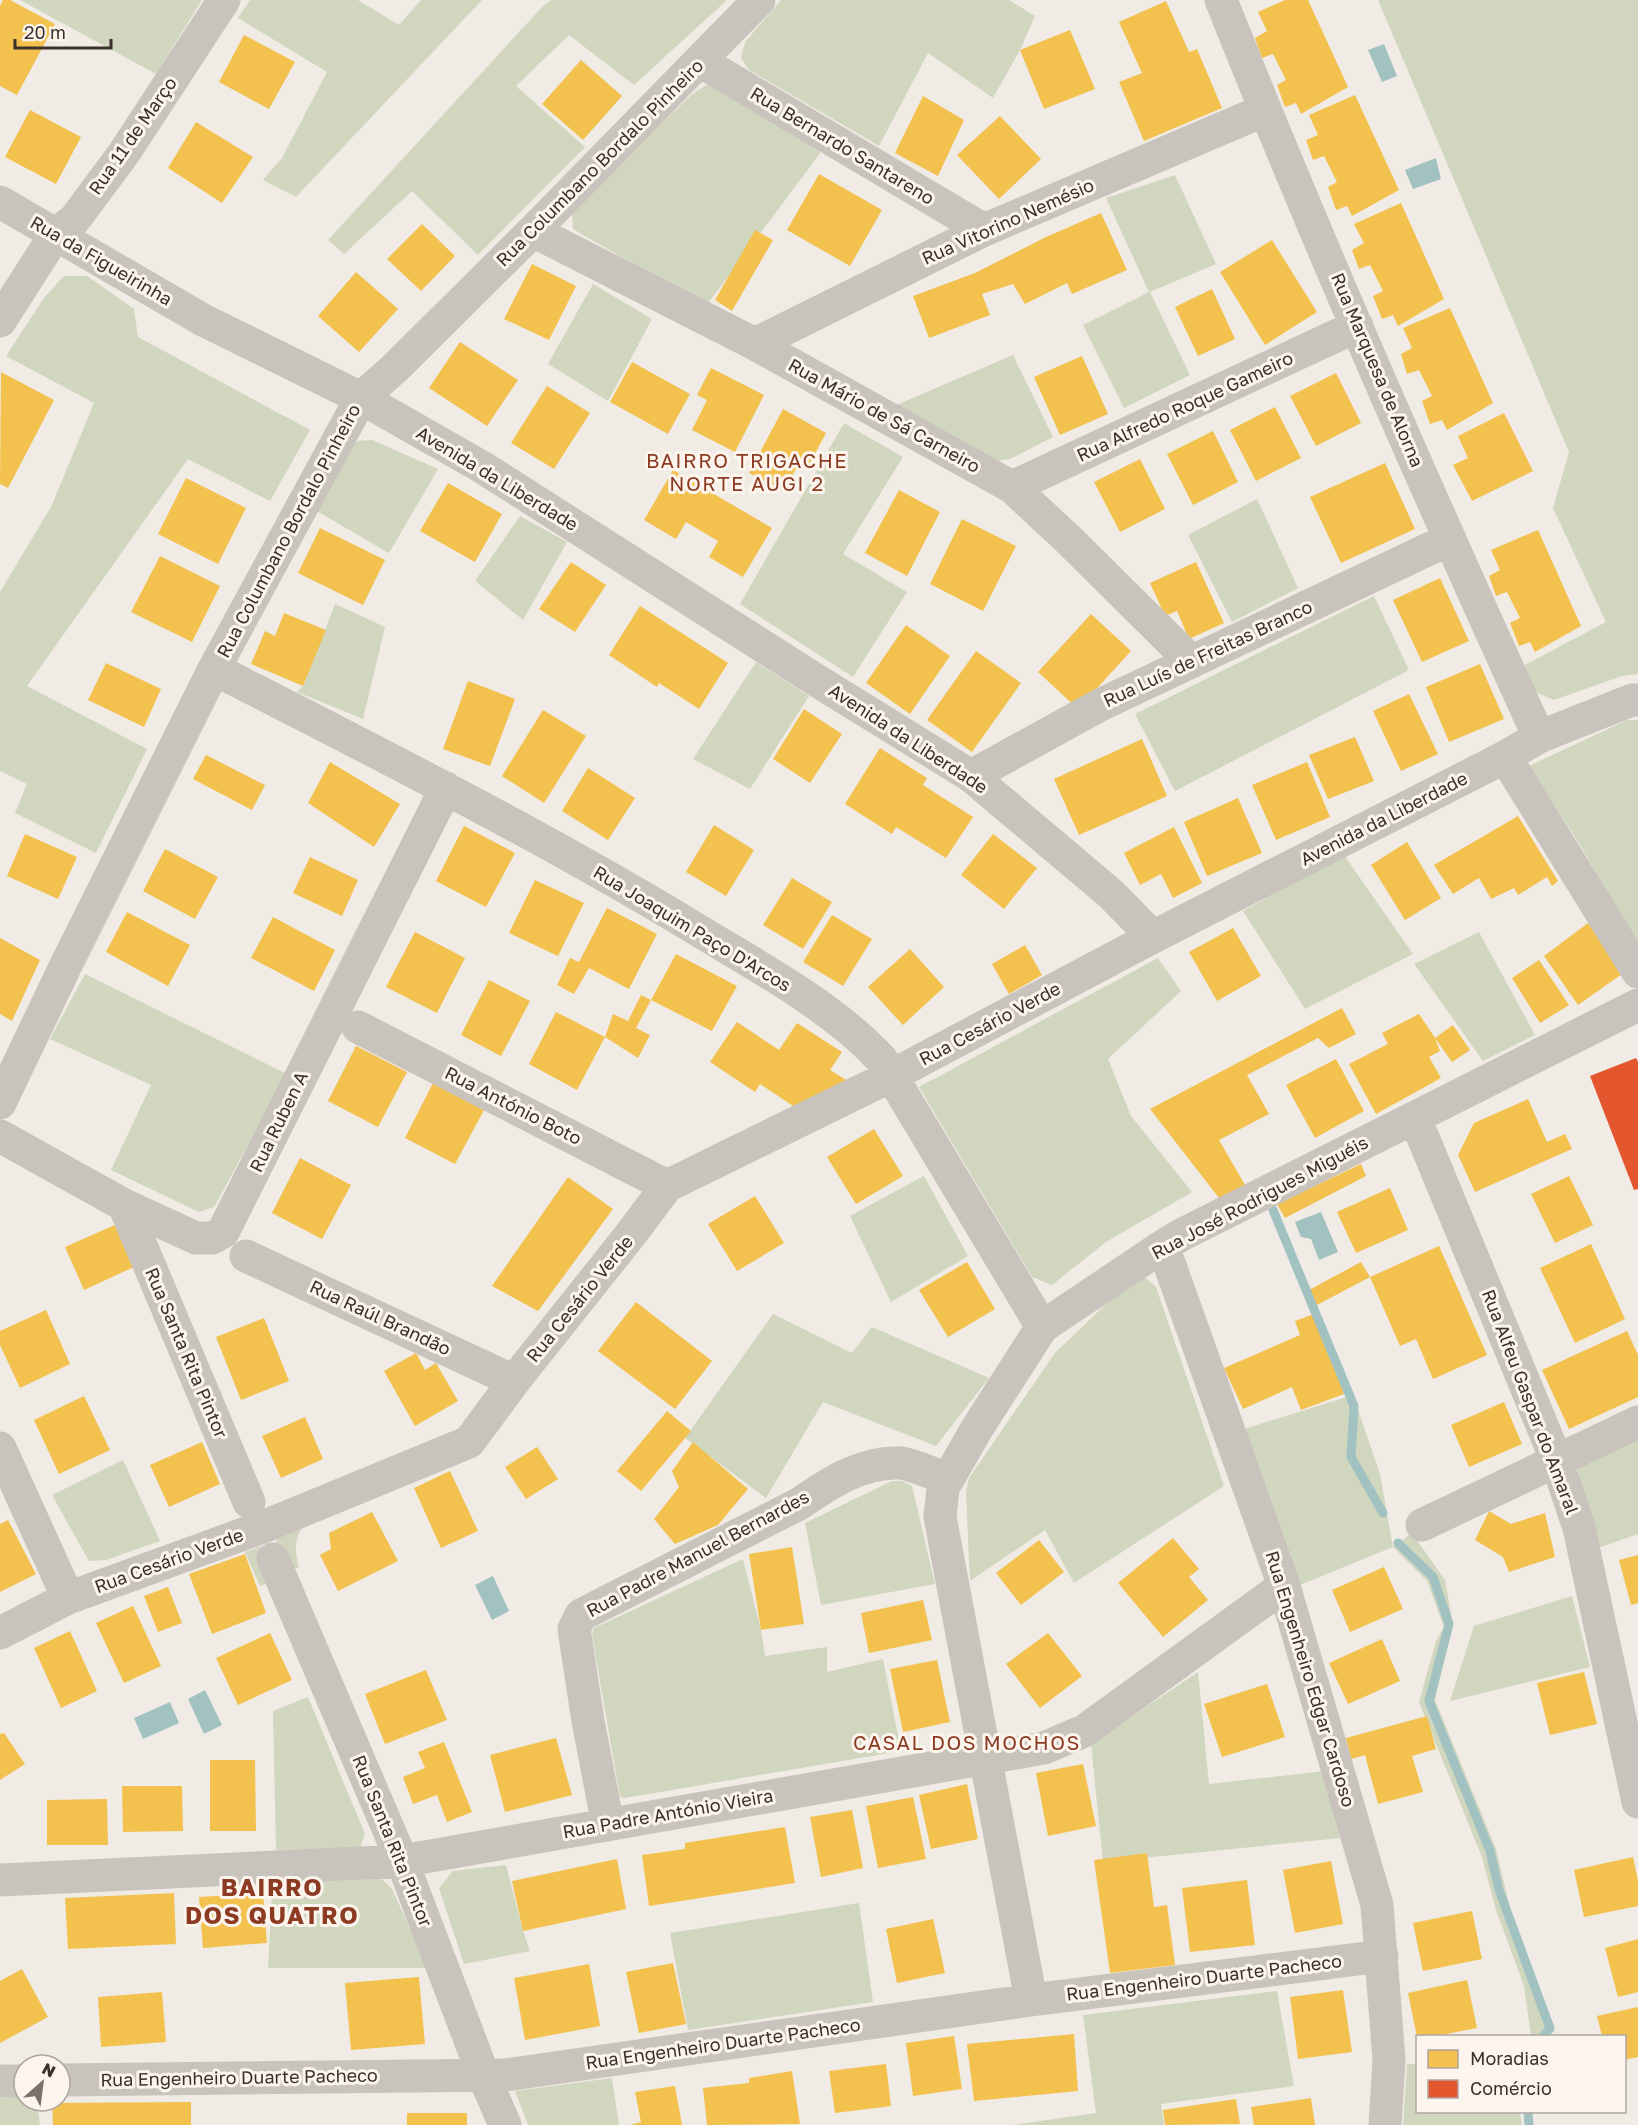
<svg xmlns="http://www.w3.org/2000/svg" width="1638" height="2125" viewBox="0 0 1638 2125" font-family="'Golos Text',sans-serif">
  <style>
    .green { fill: #d1d6bf }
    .water { fill: #a1c2c1 }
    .homes { fill: #f2c14e }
    .shops { fill: #e4572e }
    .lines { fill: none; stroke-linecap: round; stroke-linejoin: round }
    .stream { stroke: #a1c2c1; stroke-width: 9 }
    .minor { stroke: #c9c3be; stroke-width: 33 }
    .tertiary { stroke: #c9c3be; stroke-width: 33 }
    .labels { text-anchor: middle; stroke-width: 6; stroke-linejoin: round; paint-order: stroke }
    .street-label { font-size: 18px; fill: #3b302b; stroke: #fbf5ee }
    .neighbourhood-label { font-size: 20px; letter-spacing: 1.5px; fill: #8c3b22; stroke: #fbf5ee }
    .district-label { font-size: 24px; font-weight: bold; letter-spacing: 1.5px; fill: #8c3b22; stroke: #fbf5ee }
  </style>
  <rect width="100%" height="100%" fill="#f0ebe5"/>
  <path class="green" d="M20,0H202L156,74Z
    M250,0H358L399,25L421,0H482L296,197L263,180L282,158L327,72L238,18Z
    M551,0H727L634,85L569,35L516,86L585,147L478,255L412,191L344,254L328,240L543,6Z
    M781,0H1009L1035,16L1020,50L993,98L928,53L879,146L749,70L741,58L745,42Z
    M1378,0H1638V674L1622,676L1554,700L1537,693L1523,666L1606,622L1553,508L1569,452Z
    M708,84L821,152L706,306L573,229L572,210L691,95Z
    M1175,175L1216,264L1150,292L1190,375L1124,408L1083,325L1149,292L1106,198Z
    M64,276H87L134,309L138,337L310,430L270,501L188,459L27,686L147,749L96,853L15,813L27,784L0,771V592L52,505L94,403L6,356L44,298Z
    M593,284L652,319L608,401L548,364Z
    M1013,355L1053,437L1010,459L989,462L894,406Z
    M844,423L903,457L843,554L907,592L853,677L740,604Z
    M372,440L438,469L389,553L315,510L347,449L358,441Z
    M1257,499L1298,588L1232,622L1188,535Z
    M520,516L567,542L523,620L475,581Z
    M1374,596L1409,670L1175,791L1135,714Z
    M335,604L385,627L363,719L297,692L303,686Z
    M756,662L809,696L750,789L693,759Z
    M1627,720H1638V945L1580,845L1529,766Z
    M1344,855L1413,954L1305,1009L1243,911Z
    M1479,932L1535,1035L1483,1061L1414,964Z
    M1158,958L1181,991L1108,1059L1131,1116L1192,1192L1106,1242L1052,1285L1032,1277L919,1087Z
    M85,974L287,1074L214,1207L199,1212L111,1170L151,1085L50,1039Z
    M924,1176L968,1256L891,1302L850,1216Z
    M1145,1277L1156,1287L1224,1486L1074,1583L1045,1530L970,1581L966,1491L969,1478L1055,1353L1133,1278Z
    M773,1314L852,1353L872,1327L989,1378L936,1446L823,1402L766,1498L685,1438Z
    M1353,1395L1380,1474L1393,1547L1412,1533L1445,1580L1453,1624L1435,1700L1496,1849L1510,1908L1555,2032L1531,2036L1524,1986L1496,1910L1482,1857L1419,1702L1436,1641L1444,1627L1427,1581L1393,1547L1300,1585L1244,1429Z
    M1638,1439V1534L1598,1548L1576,1465Z
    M123,1460L160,1541L106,1560L89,1561L52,1495Z
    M892,1481H902L912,1486L935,1584L821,1605L805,1523Z
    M301,1529C294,1544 295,1552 299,1567L289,1571L275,1538L289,1530Z
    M261,1546L276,1580L260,1586L245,1552Z
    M743,1559L761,1630L765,1656L827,1647V1672L883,1659L901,1751L625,1798L620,1797L592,1635L594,1628Z
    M1572,1596L1590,1667L1450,1701L1474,1626Z
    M1198,1672L1209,1784L1325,1771L1340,1838L1103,1862L1091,1744Z
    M308,1697L365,1834L360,1848L276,1850L273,1711Z
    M506,1865L523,1931L530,1951L464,1964L439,1888L453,1871Z
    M273,1874L378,1875L392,1889L428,1968H268Z
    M859,1903L873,2002L688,2030L670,1933Z
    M1277,1991L1294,2086L1161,2104L1164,2125H1013L1096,2113L1083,2015Z
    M1407,2064H1417L1418,2112H1520L1522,2125H1403Z
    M612,2078L619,2125H528L515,2091Z
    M24,2096V2101H37L40,2125H0V2098Z"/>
  <path class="water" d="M1384,44L1397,76L1382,82L1368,50Z
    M1436,158L1441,179L1413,189L1405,170Z
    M1321,1212L1338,1252L1319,1260L1311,1239L1301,1237L1295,1222Z
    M493,1576L509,1611L492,1620L475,1585Z
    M205,1690L222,1725L204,1734L188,1699Z
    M170,1702L179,1723L143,1739L134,1718Z"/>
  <path class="homes" d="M3,0H10L55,24L17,95L0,86V6Z
    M1285,0H1308L1348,87L1301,114L1296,103L1285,107L1277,85L1286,80L1273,54L1262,58L1255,38L1267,31L1258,12Z
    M1166,1L1189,52L1197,49L1222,108L1144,141L1119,82L1142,73L1119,22Z
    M1070,30L1095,89L1044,109L1020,50Z
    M244,35L295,62L269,109L219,82Z
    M581,60L622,96L583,140L542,104Z
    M1355,95L1399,190L1352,216L1347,206L1336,210L1328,187L1337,182L1324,156L1313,160L1306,140L1318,135L1309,115Z
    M923,96L964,120L938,176L895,153Z
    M30,110L81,137L56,184L5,157Z
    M1000,116L1041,159L999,199L957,155Z
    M196,122L253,157L222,203L168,168Z
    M819,174L882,210L850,266L787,230Z
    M1401,203L1444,299L1398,326L1393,315L1382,319L1373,296L1383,291L1370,265L1359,269L1352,250L1364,243L1354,224Z
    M1101,213L1127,270L1072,294L1067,283L1025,304L1013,284L982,294L990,315L929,338L913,296L975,273L1046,237Z
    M422,224L455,256L421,291L387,259Z
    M755,230L773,240L732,311L715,300Z
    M1272,240L1317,312L1265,345L1220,272Z
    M532,264L576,286L549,340L504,319Z
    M356,272L398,309L359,352L318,316Z
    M1212,289L1235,339L1198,356L1175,307Z
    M1450,308L1493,403L1447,430L1442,420L1430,424L1422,401L1432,396L1419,370L1407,374L1401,354L1412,348L1403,328Z
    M460,342L518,380L487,426L429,388Z
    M1082,356L1108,414L1060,435L1034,377Z
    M632,362L690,394L668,434L610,402Z
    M711,368L764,395L735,452L692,430L707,400L697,395Z
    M1,372L54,400L8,488L0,484Z
    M1336,373L1361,423L1316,446L1290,396Z
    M547,386L590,413L554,469L511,443Z
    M1275,407L1301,458L1256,481L1230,430Z
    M783,409L826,433L809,465L800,461L784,491L749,473Z
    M1504,413L1533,471L1472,501L1453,465L1468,458L1458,436Z
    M1213,431L1238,482L1193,505L1167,454Z
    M1140,459L1165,509L1120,532L1094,482Z
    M1385,463L1415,529L1341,563L1310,497Z
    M673,470L772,528L743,577L709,557L718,541L686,522L676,539L644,520Z
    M186,478L246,508L218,564L158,534Z
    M448,483L502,514L475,562L420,531Z
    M899,490L940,512L907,576L865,553Z
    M962,519L1016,546L983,611L930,584Z
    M320,528L385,560L363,605L298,573Z
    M1538,530L1581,626L1535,652L1530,642L1519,646L1510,623L1520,618L1507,592L1496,596L1489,576L1500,570L1491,550Z
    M160,556L220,586L192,642L131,612Z
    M571,562L606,585L575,632L539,609Z
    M1196,562L1224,623L1189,639L1177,611L1165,616L1150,583Z
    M1440,578L1469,641L1422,662L1393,600Z
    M640,606L728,663L699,709L659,683L657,687L609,655Z
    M284,613L326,630L303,686L251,664L265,631L275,636Z
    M1091,614L1131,651L1078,709L1038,672Z
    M906,625L950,656L910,714L866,683Z
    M976,651L1021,683L972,752L927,720Z
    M106,663L161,689L144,727L88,700Z
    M1480,664L1504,719L1449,742L1426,687Z
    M468,681L515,699L490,766L443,749Z
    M1409,694L1438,754L1401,771L1373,711Z
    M804,709L842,734L810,783L773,759Z
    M543,710L586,736L544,803L502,776Z
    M1355,737L1374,781L1328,799L1309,755Z
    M1142,739L1167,796L1079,835L1054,779Z
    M880,748L927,778L923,785L973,817L946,858L896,827L892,834L845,804Z
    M206,755L265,785L252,810L193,779Z
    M330,762L400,804L374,847L308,803Z
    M1307,762L1330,817L1276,840L1252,785Z
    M588,768L635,798L608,840L562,811Z
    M1238,798L1262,853L1207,876L1184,822Z
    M1518,816L1558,881L1552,886L1547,877L1518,895L1514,888L1491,899L1479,878L1453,894L1434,865Z
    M714,825L754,850L726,896L686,872Z
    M464,826L515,853L486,907L436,881Z
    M1174,827L1202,883L1173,898L1161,874L1140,885L1124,853Z
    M25,834L77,857L58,899L7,876Z
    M993,834L1037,868L1004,909L961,875Z
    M1407,842L1441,898L1405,920L1371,865Z
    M165,849L218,877L195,919L143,891Z
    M310,857L358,880L342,916L293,893Z
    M792,878L832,902L803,949L763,925Z
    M535,880L584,903L558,956L509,933Z
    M607,908L657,934L629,989L589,968L574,994L557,985L570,958L579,962Z
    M127,912L190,945L168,986L106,952Z
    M832,915L872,939L843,986L803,962Z
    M273,917L335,950L314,991L251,958Z
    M1588,923L1622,974L1578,1005L1544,956Z
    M1233,928L1261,976L1217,1001L1189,952Z
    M415,932L465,958L437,1013L386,987Z
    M0,938L40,960L12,1021L0,1014Z
    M1025,945L1042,975L1009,994L992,964Z
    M910,949L944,987L903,1025L868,987Z
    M676,954L737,986L712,1031L651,1000L636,1028L650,1035L638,1058L605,1037L613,1014L628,1021L641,995L651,1000Z
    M1539,960L1569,1005L1540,1023L1512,978Z
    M489,980L530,1001L501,1056L461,1035Z
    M1342,1008L1356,1034L1329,1048L1318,1038L1247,1075L1269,1114L1219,1140L1245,1185L1219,1198L1150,1109Z
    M556,1012L605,1037L577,1090L529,1064Z
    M1419,1014L1435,1038L1440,1051L1429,1057L1441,1078L1376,1114L1349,1064L1388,1044L1382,1033Z
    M737,1022L779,1050L797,1023L842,1052L830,1070L851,1083L802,1112L760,1084L755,1092L710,1062Z
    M1453,1025L1470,1050L1452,1062L1435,1038Z
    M356,1046L407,1072L378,1127L328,1101Z
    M1336,1059L1364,1111L1315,1138L1286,1085Z
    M433,1083L484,1110L455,1164L405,1138Z
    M1528,1099L1547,1142L1565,1134L1572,1149L1475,1192L1458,1155L1474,1123Z
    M874,1129L903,1176L856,1204L827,1157Z
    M300,1158L351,1185L322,1239L272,1213Z
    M1361,1164L1366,1176L1285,1218L1277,1204Z
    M1569,1176L1593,1225L1555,1243L1531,1194Z
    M568,1177L613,1209L538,1311L492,1286Z
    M1390,1188L1408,1230L1356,1253L1337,1212Z
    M755,1196L784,1243L737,1271L708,1224Z
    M117,1224L136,1266L84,1290L65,1247Z
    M1591,1244L1625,1319L1575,1343L1540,1268Z
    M1439,1246L1487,1355L1433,1379L1416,1339L1400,1346L1370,1277Z
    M967,1262L995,1309L948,1337L919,1290Z
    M1361,1262L1370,1277L1317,1305L1309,1290Z
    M636,1302L712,1361L675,1409L598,1351Z
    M46,1310L70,1364L20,1388L0,1345V1331Z
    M1314,1314L1344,1394L1301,1410L1292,1387L1243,1409L1224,1368L1300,1335L1295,1321Z
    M264,1318L289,1381L241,1400L216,1337Z
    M1627,1331L1638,1355V1397L1569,1429L1542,1370Z
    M416,1353L425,1370L436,1363L458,1401L415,1426L384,1371Z
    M84,1396L110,1450L59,1474L34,1420Z
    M1504,1402L1522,1444L1469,1467L1451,1425Z
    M667,1411L691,1431L641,1491L617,1471Z
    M305,1417L323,1459L281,1478L262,1436Z
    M202,1442L220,1484L169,1507L150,1465Z
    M693,1442L748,1489L718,1525L675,1544L654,1519L679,1487L672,1471Z
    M537,1447L558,1479L526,1499L505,1467Z
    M450,1471L478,1531L441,1548L414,1488Z
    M1489,1511L1511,1524L1545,1513L1555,1557L1509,1572L1503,1557L1475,1540Z
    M372,1512L398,1561L338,1591L320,1555L331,1549L329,1533Z
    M8,1520L36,1574L0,1592V1524Z
    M1173,1538L1199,1569L1189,1577L1208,1600L1163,1637L1118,1583Z
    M1039,1540L1064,1572L1021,1605L996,1573Z
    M792,1547L804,1624L761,1630L749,1554Z
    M245,1554L266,1613L212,1634L189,1574Z
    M1638,1555V1603L1631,1605L1619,1560Z
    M1384,1567L1403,1609L1350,1632L1332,1590Z
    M168,1587L182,1623L158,1632L144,1596Z
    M923,1600L932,1640L869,1653L861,1613Z
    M133,1606L161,1666L124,1683L96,1623Z
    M70,1631L97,1691L61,1708L34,1648Z
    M270,1633L292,1680L238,1705L216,1658Z
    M1048,1633L1082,1676L1040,1708L1006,1664Z
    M1382,1639L1400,1681L1348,1704L1329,1663Z
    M937,1660L950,1722L903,1732L890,1669Z
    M426,1670L447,1720L385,1744L365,1694Z
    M1584,1672L1597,1724L1550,1735L1537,1683Z
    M1267,1684L1285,1737L1222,1757L1204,1704Z
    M1427,1716L1436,1749L1412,1756L1423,1792L1378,1804L1365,1755L1351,1759L1346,1738Z
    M4,1733L25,1764L0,1780V1734Z
    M556,1738L572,1795L505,1812L490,1755Z
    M444,1742L472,1812L447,1822L437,1795L413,1804L403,1777L425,1768L418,1752Z
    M210,1760H255L256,1831H210Z
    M1083,1764L1096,1826L1048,1836L1036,1773Z
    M967,1784L978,1839L931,1849L919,1795Z
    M122,1786H182L183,1831L123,1832Z
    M913,1797L926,1859L878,1868L866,1806Z
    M107,1799L108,1845H47V1800Z
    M852,1810L863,1868L821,1877L810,1817Z
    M785,1827L795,1883L649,1906L642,1855L685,1849V1843Z
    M1147,1853L1154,1907L1167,1905L1175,1965L1110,1973L1094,1860Z
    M1633,1857L1638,1881V1906L1584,1917L1574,1870Z
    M617,1859L626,1909L523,1931L512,1881Z
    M1331,1861L1343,1924L1295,1933L1283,1870Z
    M1247,1880L1255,1945L1190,1952L1182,1888Z
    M174,1893L176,1944L68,1949L65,1898Z
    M263,1893L267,1943L203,1948L199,1897Z
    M1472,1911L1482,1959L1423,1971L1413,1923Z
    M933,1919L945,1973L897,1983L886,1929Z
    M1638,1939V1992L1618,1997L1605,1948Z
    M673,1963L686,2024L639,2033L626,1972Z
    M589,1964L600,2026L525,2040L514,1978Z
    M22,1969L48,2017L0,2043V1981Z
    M419,1977L425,2044L351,2050L345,1983Z
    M1467,1980L1477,2028L1436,2036L1417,2037L1408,1993Z
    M1343,1990L1352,2052L1298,2059L1290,1997Z
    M162,1992L166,2042L101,2047L98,1997Z
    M1638,2007V2057L1624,2060V2036H1602L1597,2016Z
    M1074,2034L1078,2091L974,2101L967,2044Z
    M954,2036L962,2089L913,2096L906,2043Z
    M886,2064L891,2106L835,2113L829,2071Z
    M792,2071L800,2124L707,2125L703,2088L749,2083V2078Z
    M675,2086L682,2125H630L641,2122L635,2092Z
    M1311,2098L1315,2125H1254L1251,2107Z
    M1236,2099L1240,2124L1165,2125L1163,2110Z
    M191,2102V2125H53L52,2103Z
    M407,2113H467V2125H407Z"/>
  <path class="shops" d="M1636,1058L1638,1062V1189L1634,1190L1590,1076Z"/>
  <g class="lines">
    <path class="stream" d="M1273,1210L1354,1406L1351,1457L1383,1513
      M1398,1543L1433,1577L1449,1624L1429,1701L1490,1851L1499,1890L1550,2028L1544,2036
      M1528,2112L1529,2125"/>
    <path class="minor" d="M1221,0C1320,249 1428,494 1539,737
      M700,61L984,230
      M533,231L755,344L1012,487L1070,541L1191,661
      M0,321L55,235L75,219L124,153L224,0
      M755,344L984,230L1265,110
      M1012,487L1357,326
      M214,669C378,753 543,836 701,932C762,969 834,1008 882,1060L1042,1327
      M1505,757L1638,972
      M971,776L1100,705L1450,539
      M358,1027L667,1186
      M0,1103L65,967L214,669L361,398L395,368L533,231L759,0
      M1415,1118L1556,1459L1579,1528L1638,1802
      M0,1136L124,1205L196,1238H212L223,1232L446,788
      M124,1205L249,1502
      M1163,1246L1284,1586L1377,1905L1389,2060L1385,2125
      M246,1256L514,1381
      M0,1448L68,1598
      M1422,1525L1638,1422
      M273,1559L402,1861L483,2074L505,2125
      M0,1633L68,1598L260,1528L469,1442L514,1381L631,1234L667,1186L891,1076L1153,937
      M608,1825L588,1721L574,1629L581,1615L799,1504C828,1484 862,1461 900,1463C913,1464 935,1475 948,1479
      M0,1880L402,1861L1044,1748L1084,1731L1284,1586
      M1031,2000L940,1517L943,1488L976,1430L1042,1327L1163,1246L1183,1234L1638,1005
      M60,2080L505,2075L1031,2000L1382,1956
      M0,2081H24"/>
    <path class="tertiary" d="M0,202L203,320L361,398L482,467L816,680L971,776L1111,894L1153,937L1505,757L1539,737L1632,700H1638"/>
  </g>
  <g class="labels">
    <g class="street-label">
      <text transform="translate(133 136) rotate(-55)" y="6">Rua 11 de Março</text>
      <text transform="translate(842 146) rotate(31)" y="6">Rua Bernardo Santareno</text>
      <text transform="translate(600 163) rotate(-45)" y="6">Rua Columbano Bordalo Pinheiro</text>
      <text transform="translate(1008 222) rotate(-24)" y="6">Rua Vitorino Nemésio</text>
      <text transform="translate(101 261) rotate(30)" y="6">Rua da Figueirinha</text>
      <text transform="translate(1377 370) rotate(67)" y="6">Rua Marquesa de Alorna</text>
      <text transform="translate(1185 407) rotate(-25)" y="6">Rua Alfredo Roque Gameiro</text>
      <text transform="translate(884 416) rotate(29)" y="6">Rua Mário de Sá Carneiro</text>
      <text transform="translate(497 479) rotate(31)" y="6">Avenida da Liberdade</text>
      <text transform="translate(289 531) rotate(-62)" y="6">Rua Columbano Bordalo Pinheiro</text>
      <text transform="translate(1208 654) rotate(-25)" y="6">Rua Luís de Freitas Branco</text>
      <text transform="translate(908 739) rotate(33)" y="6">Avenida da Liberdade</text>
      <text transform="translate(1384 819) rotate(-27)" y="6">Avenida da Liberdade</text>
      <text transform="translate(692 929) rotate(31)" y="6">Rua Joaquim Paço D'Arcos</text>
      <text transform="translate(990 1024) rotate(-28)" y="6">Rua Cesário Verde</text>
      <text transform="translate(513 1106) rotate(27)" y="6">Rua António Boto</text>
      <text transform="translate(279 1122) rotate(-64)" y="6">Rua Ruben A</text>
      <text transform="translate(1260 1198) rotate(-28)" y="6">Rua José Rodrigues Miguéis</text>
      <text transform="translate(580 1299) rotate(-51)" y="6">Rua Cesário Verde</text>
      <text transform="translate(380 1318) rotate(25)" y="6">Rua Raúl Brandão</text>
      <text transform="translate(186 1353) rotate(67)" y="6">Rua Santa Rita Pintor</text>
      <text transform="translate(1530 1402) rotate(69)" y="6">Rua Alfeu Gaspar do Amaral</text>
      <text transform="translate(698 1554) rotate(-28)" y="6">Rua Padre Manuel Bernardes</text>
      <text transform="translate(169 1561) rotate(-20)" y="6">Rua Cesário Verde</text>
      <text transform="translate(1310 1679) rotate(73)" y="6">Rua Engenheiro Edgar Cardoso</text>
      <text transform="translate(668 1814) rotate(-10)" y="6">Rua Padre António Vieira</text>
      <text transform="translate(392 1841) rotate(68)" y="6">Rua Santa Rita Pintor</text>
      <text transform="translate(1204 1978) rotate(-7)" y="6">Rua Engenheiro Duarte Pacheco</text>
      <text transform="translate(723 2044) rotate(-8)" y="6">Rua Engenheiro Duarte Pacheco</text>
      <text transform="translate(239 2078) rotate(-1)" y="6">Rua Engenheiro Duarte Pacheco</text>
    </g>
    <g class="neighbourhood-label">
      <text x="747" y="468">BAIRRO TRIGACHE<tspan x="747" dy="23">NORTE AUGI 2</tspan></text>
      <text x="967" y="1750">CASAL DOS MOCHOS</text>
    </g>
    <g class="district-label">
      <text x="272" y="1896">BAIRRO<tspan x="272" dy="28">DOS QUATRO</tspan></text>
    </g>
  </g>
  <rect x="1416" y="2035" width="210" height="78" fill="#fbf5ee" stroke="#aea6a0" stroke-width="1.5"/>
  <rect x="1428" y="2050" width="30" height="18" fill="#f2c14e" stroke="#aea6a0" stroke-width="1.5"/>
  <text x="1470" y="2065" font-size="18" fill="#3b302b">Moradias</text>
  <rect x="1428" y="2080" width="30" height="18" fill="#e4572e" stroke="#aea6a0" stroke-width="1.5"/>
  <text x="1470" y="2095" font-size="18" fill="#3b302b">Comércio</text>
  <g transform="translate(42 2083) rotate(28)"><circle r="28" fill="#fbf5ee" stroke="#aea6a0" stroke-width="1.5"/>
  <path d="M0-4.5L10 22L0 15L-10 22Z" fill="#7a716c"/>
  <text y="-9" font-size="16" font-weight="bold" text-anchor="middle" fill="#3b302b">N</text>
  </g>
  <path d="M15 39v9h96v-9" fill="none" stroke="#3b302b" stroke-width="3"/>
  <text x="24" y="39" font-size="18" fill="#3b302b" stroke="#fbf5ee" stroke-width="4.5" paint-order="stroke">20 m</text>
</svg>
